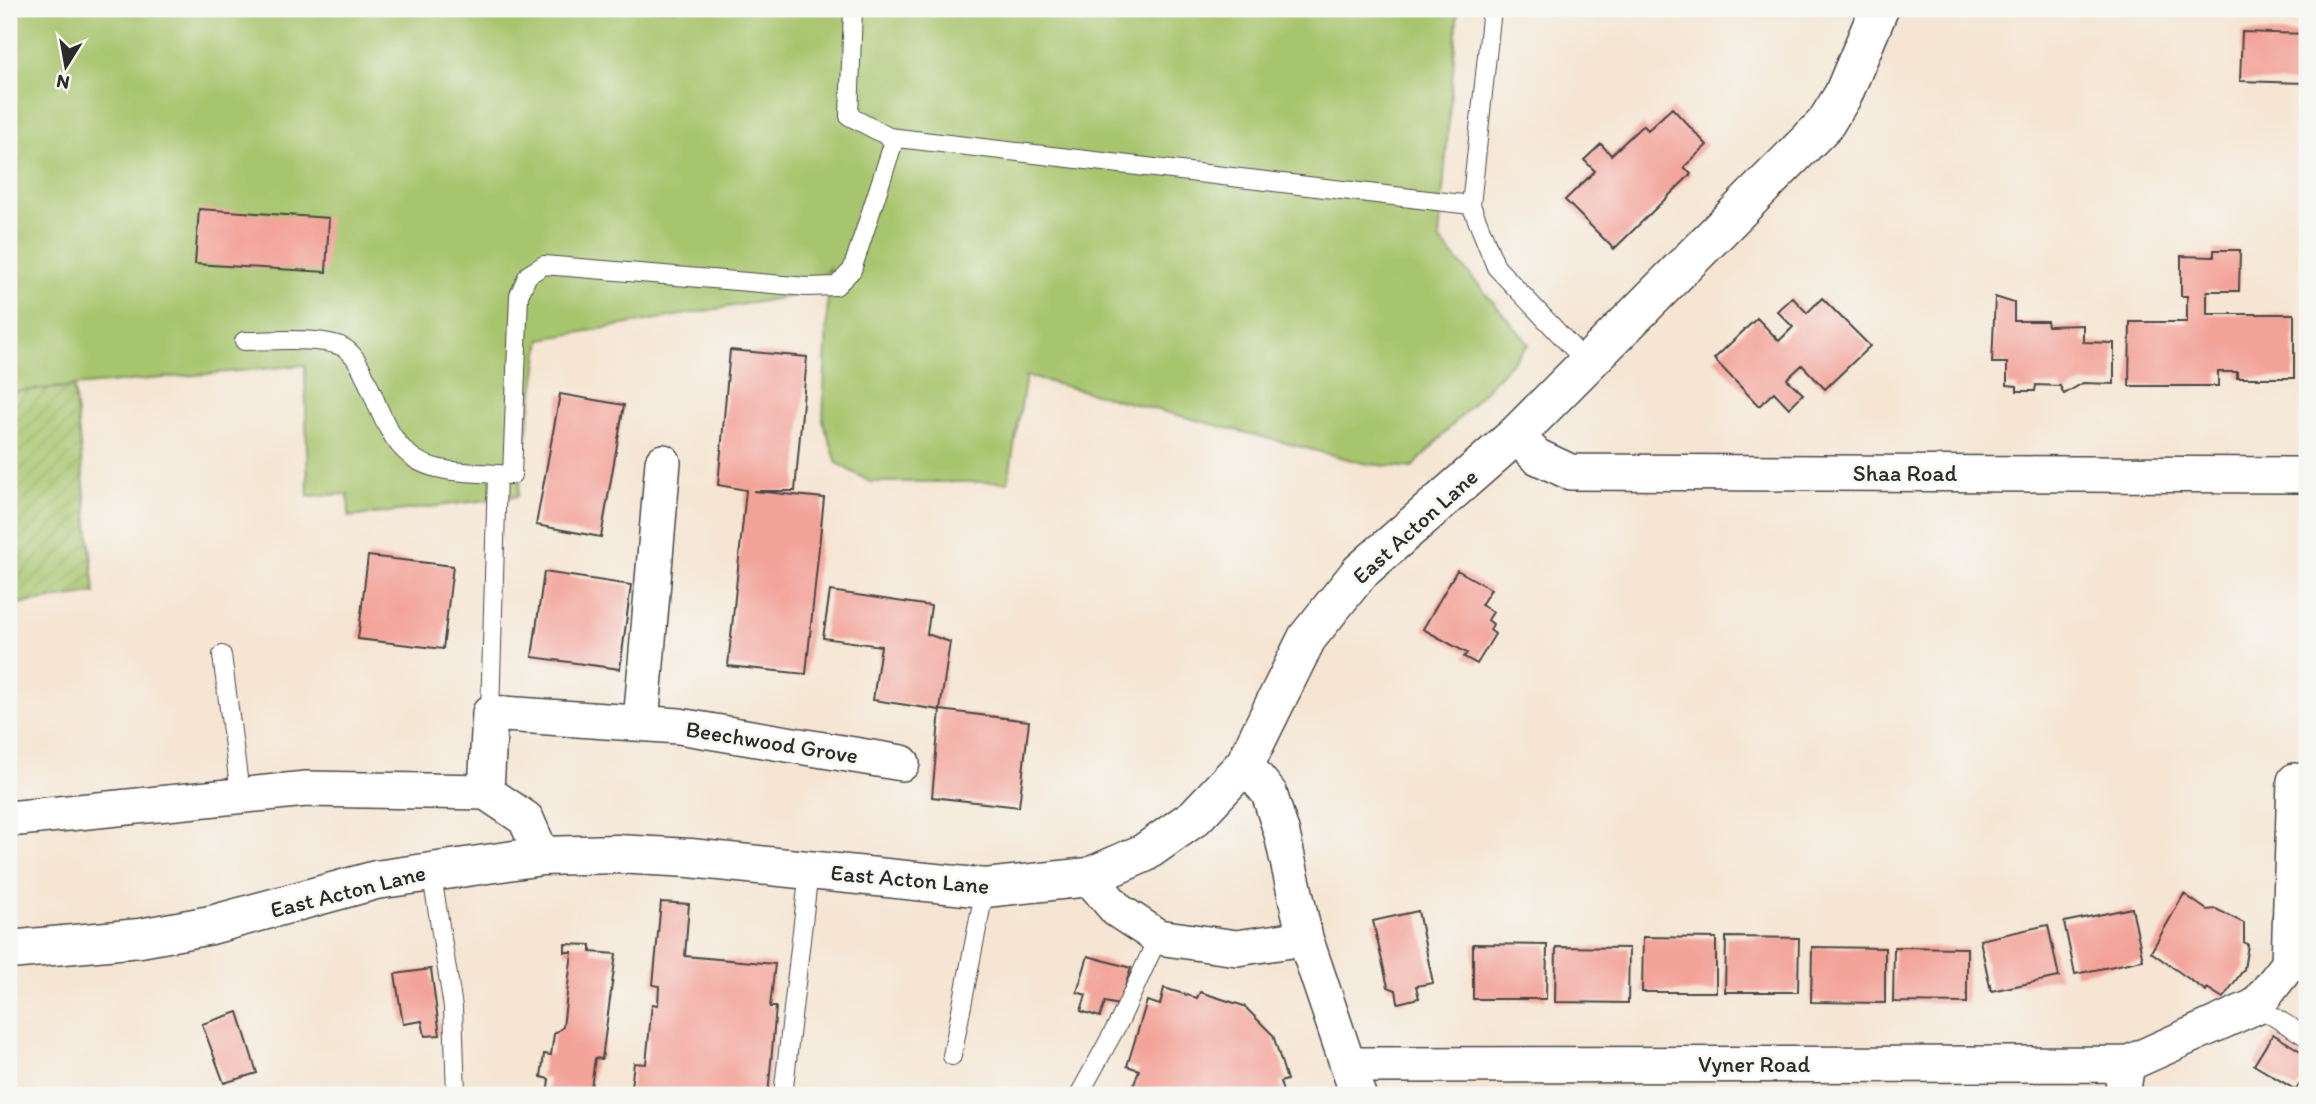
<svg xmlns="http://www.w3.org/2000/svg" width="2316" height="1104" viewBox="0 0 2316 1104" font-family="Itim,sans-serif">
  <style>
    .green { fill: #a7c56d; stroke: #69784c; stroke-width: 2 }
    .garden { fill: url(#garden-furrows); stroke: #69784c; stroke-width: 2 }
    .building { fill: #f3a298 }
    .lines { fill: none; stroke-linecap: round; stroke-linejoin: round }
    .service-casing { stroke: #494744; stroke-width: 20 }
    .minor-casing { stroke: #494744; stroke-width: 38 }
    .tertiary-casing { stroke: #494744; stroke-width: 41 }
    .service { stroke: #fff; stroke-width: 18 }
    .minor { stroke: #fff; stroke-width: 35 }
    .tertiary { stroke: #fff; stroke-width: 38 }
    .labels { text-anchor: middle; stroke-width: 5; stroke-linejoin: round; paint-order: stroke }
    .street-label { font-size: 23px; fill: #2b2b2b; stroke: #f6f6f2 }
  </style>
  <defs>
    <pattern id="garden-furrows" width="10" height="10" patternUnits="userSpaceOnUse" patternTransform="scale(1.75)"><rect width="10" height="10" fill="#a7c56d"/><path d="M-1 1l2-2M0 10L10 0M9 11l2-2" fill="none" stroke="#90a95f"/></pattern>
  </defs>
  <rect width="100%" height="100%" fill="#f6f6f2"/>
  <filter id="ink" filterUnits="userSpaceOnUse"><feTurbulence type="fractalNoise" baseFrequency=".0143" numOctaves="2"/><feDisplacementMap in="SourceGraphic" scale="14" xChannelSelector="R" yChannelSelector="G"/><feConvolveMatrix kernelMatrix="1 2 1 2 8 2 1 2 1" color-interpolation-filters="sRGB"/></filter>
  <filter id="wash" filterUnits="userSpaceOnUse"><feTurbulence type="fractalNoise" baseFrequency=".00686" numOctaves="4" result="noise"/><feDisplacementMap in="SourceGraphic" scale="28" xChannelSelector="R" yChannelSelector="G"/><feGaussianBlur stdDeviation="1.57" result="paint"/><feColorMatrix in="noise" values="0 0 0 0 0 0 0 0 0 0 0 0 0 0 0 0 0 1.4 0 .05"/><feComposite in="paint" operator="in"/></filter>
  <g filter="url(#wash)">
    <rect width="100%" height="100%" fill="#f5e5d2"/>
    <path class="green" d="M9,9H1458L1439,239L1529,344L1412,468L1367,464L1026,376L1008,482H870L837,463L823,421L829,268L815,285L792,296L541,339L518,496L349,517L348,494L308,496L305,365L9,392Z"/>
    <path class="garden" d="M74,387L95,593L9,605V392Z"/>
    <g id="blocks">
      <path class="building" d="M2242,32L2307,34V83L2240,81Z
        M1672,108L1707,145L1684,167L1691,174L1614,249L1565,200L1595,171L1584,160L1601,144L1611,155L1643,125L1648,130Z
        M199,209L329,218L326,272L195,264Z
        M2214,250H2240L2239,291H2207V314H2294V378H2237V372H2218V386H2129L2130,322H2187V296H2181V256L2214,257Z
        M1792,297L1807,313L1822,298L1870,346L1825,389L1802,365L1787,379L1803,394L1789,408L1774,392L1759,406L1714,359L1757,318L1779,341L1793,327L1777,311Z
        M1995,297L2014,303V321H2047L2048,326L2083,325V342L2114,343V384L2083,383L2064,394L2060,386L2036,385L2035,391H2017V386L2007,385V363H1992Z
        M730,350L807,357L795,491H753L824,498L806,674L728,666L746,490L718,485Z
        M560,394L624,405L601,537L536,525Z
        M368,556L453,566L443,649L358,639Z
        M1457,570L1491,589L1481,605L1493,612L1488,620L1493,624L1490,630L1495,634L1477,664L1464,657L1467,653L1423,629Z
        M544,572L631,585L620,669L532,657Z
        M830,591L931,606L927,634L950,642L940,710L873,700L881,646L823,638Z
        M940,710L1029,721L1019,807L932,797Z
        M2184,894L2207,910L2216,909L2244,923V942L2248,945L2244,969L2223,998L2207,988L2206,991L2151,952Z
        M661,902L689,904L685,956L775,964L770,1007H776L768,1095H630L634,1063L646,1064L652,1004L658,1005L659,986L653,985Z
        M2132,908L2143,960L2075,974L2064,922Z
        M1418,911L1433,983L1416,986L1419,998L1398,1003L1396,990L1388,987L1373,921Z
        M2048,925L2059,977L1991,991L1980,940Z
        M1643,937L1716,938V992H1642Z
        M1726,937L1799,938L1798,992H1725Z
        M565,944L591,945V952L616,954L602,1059L595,1058L590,1095H547L549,1079L541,1077L544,1054L551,1055L554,1034L563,1027L572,952H565Z
        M1473,944L1547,945L1546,999H1473Z
        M1556,947L1629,948L1628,1003L1555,1002Z
        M1812,947L1885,948V1003L1811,1002Z
        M1894,947L1967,948V1003L1893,1002Z
        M1088,956L1131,968L1119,1005L1105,1002L1100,1017L1081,1011L1086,995L1077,992Z
        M431,969L440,1035L425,1036L422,1021L403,1024L395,974Z
        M1164,988L1197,998L1200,992L1244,1006L1273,1035L1287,1080L1280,1082L1284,1095H1148L1132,1090L1139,1070L1127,1066L1147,1001L1160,1005Z
        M238,1012L257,1073L224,1083L202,1024Z
        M2273,1034L2307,1055V1072L2296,1090L2254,1065Z"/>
    </g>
  </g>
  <g filter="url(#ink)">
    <use href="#blocks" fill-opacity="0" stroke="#494744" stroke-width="2"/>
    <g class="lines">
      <defs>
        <path id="service" d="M853,9L849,116L889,137L1471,205
          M1492,9L1471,205L1496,267L1587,363
          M244,341C267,341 328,336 346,349C359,358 367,381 373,395C405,479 433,469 512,475L519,295L528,275L544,265L807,287L836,286L852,270L895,138
          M222,655L240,793
          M490,713L497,474
          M431,870L453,1007L456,1095
          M2256,1006L2307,1037
          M952,1056L985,888
          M783,1095L809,871
          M1079,1095L1120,1020L1158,937"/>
        <path id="minor" d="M1516,435L1536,456L1570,472L2307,475
          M641,723L663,462
          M1245,764L1269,793L1282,834L1305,938L1358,1095
          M486,792L490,713L679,726L902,763
          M9,819L306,789L486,792L526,819L542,856
          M1089,877L1117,910L1158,937L1237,948L1305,938
          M2127,1064L2256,1006L2289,964L2295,781
          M1349,1065L2127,1064L2122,1095"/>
        <path id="tertiary" d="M9,950L140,938L211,925L376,880L542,856L617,854L690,858L985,888L1089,877L1144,853L1195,817L1245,764L1307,638L1360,572L1516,435L1825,124L1843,95L1879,9"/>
      </defs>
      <use href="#service" class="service-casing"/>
      <use href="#minor" class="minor-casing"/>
      <use href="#tertiary" class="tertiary-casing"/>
      <use href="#service" class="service"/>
      <use href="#minor" class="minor"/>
      <use href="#tertiary" class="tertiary"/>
    </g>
  </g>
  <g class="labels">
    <g class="street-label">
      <text x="1905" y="481">Shaa Road</text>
      <text transform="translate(1415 526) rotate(-42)" y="8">East Acton Lane</text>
      <text transform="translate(772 742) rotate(9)" y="8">Beechwood Grove</text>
      <text transform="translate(910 879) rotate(5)" y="8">East Acton Lane</text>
      <text transform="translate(348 891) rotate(-14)" y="8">East Acton Lane</text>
      <text x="1754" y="1072">Vyner Road</text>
    </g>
  </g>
  <rect width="2316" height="1104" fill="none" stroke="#f6f6f2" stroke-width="35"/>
  <g transform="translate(66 66) rotate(191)" stroke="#f6f6f2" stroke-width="5" paint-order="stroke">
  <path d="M0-5L12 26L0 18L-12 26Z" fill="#2b2b2b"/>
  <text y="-10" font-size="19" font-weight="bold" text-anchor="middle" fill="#2b2b2b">N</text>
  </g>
</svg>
